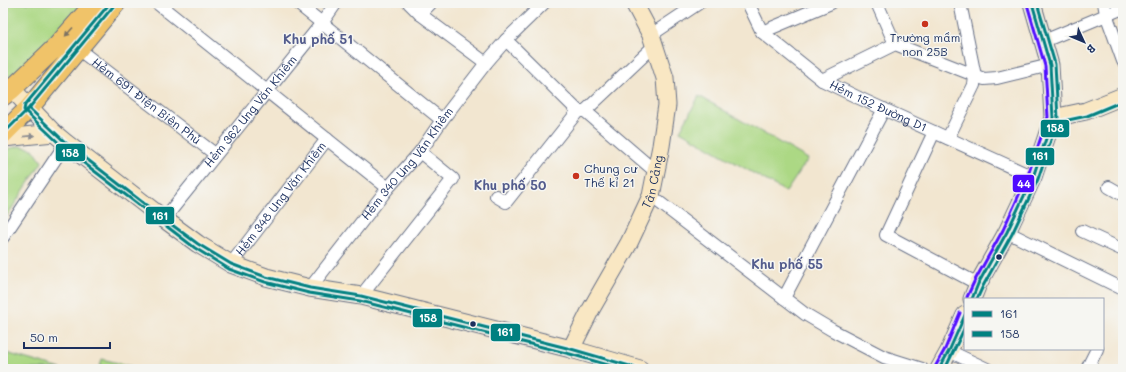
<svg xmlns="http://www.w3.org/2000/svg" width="1126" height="372" viewBox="0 0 1126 372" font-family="Mali,sans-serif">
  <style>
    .green { fill: #acd884; stroke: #648471 }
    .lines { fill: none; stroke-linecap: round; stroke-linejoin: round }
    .street-casing { stroke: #666f86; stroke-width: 14 }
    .secondary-casing { stroke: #666f86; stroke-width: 19 }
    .primary-casing { stroke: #666f86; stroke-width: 21 }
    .street { stroke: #fff; stroke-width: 12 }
    .secondary { stroke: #f9e7c3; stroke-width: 17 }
    .primary { stroke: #f0c369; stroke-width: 19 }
    .bus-1-casing { stroke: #f6f6f2; stroke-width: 6 }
    .bus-2-casing { stroke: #f6f6f2; stroke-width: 6 }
    .bus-3-casing { stroke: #f6f6f2; stroke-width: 6 }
    .bus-1 { stroke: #008080; stroke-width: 3 }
    .bus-2 { stroke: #008080; stroke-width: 3 }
    .bus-3 { stroke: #4f0aff; stroke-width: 3 }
    .oneway { fill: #7b7263 }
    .oneway2 { fill: #8a8b90 }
    .poi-dot { fill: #c8321e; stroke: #f6f6f2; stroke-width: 1.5 }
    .bus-dot { fill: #1b2f5e; stroke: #f6f6f2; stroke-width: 1.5 }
    .labels { text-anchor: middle; stroke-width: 3; stroke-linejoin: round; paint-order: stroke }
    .poi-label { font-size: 12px; fill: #1b2f5e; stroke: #f6f6f2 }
    .street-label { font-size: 12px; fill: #1b2f5e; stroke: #f6f6f2 }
    .neighbourhood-label { font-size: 13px; font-weight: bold; fill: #535c8d; stroke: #f6f6f2 }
    .line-badge { stroke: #f6f6f2; stroke-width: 1.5 }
    .badge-label { font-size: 11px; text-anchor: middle; font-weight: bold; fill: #fff }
  </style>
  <rect width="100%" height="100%" fill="#f6f6f2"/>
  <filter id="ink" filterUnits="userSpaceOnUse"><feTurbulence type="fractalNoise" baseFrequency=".025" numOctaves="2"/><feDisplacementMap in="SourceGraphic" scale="8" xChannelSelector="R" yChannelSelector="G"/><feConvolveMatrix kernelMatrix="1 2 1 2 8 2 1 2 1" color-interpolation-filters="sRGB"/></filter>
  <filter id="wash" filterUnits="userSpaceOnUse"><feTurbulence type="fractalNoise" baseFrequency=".012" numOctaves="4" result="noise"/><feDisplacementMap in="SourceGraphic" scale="16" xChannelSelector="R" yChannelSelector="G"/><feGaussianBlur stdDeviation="0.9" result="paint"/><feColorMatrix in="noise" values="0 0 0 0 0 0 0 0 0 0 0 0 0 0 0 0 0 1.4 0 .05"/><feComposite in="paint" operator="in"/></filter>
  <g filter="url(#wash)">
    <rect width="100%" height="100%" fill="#f2e6d0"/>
    <path class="green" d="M3,3H83L24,65L3,81Z
      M699,96L808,159L786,192L680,131Z
      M19,146L33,149L42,162L3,222V151L8,149Z
      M3,352L61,369H3Z
      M102,359L142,369H143H99Z"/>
  </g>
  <g filter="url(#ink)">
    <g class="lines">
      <defs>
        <g id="street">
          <path d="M157,3L388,188"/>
          <path d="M297,3L442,120"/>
          <path d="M409,3L420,14L486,63"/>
          <path id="s1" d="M748,3L762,32L822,80L859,98L1033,177"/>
          <path d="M877,3L895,44"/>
          <path d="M1104,3L1106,14L1123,61"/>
          <path d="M420,14L431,3"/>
          <path d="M762,32L831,3"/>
          <path d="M651,35L699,3"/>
          <path d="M506,40L578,111"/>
          <path d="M1044,41L1123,8"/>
          <path id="s2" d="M78,49L215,154"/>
          <path d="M822,80L895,44L984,79L997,78L1050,65"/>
          <path d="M884,109L784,298L805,314L832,330L884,357L922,369"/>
          <path d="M585,111L656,172"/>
          <path d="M934,132L886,235L978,284"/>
          <path d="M948,138L974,85L975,76L960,3"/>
          <path d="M1109,187L1123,195"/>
          <path d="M496,196L506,202L578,111H585L655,45"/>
          <path d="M651,196L784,298"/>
          <path id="s3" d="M164,219L322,23L336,3"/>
          <path d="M1082,231L1123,250"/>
          <path d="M1007,232L1123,289"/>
          <path d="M3,237L66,143"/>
          <path id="s4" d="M231,264L327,139"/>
          <path id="s5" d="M310,288L388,188L420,152L442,120L486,63L506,40L544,3"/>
          <path d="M361,296L453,179L420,152"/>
          <path d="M949,351L987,369"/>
          <path d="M1087,369L1097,349"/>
        </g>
        <g id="secondary">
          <path d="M12,89L54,133L66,143L164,219L198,244L231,264L266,277L310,288L361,296L571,349L640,369"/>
          <path d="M1053,118L1086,111L1123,96"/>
          <path d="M3,138L54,133"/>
          <path d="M972,299L978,284L1007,232L1033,177L1053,118L1050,65L1032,3"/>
          <path id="s6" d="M571,349L590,311L629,243L651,196L661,146L667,105L665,78L651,35L634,3"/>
          <path d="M939,369L949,351L965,315"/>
        </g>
        <path id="primary" d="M3,96L12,89L58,45L95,3
          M3,134L29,108L116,3"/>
      </defs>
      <use href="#street" class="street-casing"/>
      <use href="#secondary" class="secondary-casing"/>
      <use href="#primary" class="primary-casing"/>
      <use href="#street" class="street"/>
      <use href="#secondary" class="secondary"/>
      <use href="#primary" class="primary"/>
      <defs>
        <path id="bus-1" d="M29,108L66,143L164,219L198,244L231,264L266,277L310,288L361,296L571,349L640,369
          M3,134L29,108L116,3
          M972,299L978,284L1007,232L1033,177L1053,118L1050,65L1032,3
          M939,369L949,351L965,315"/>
        <path id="bus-2" d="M110,3L25,105L24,110L63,147L195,248L229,269L265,282L309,293L360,301L570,354L622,369
          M1054,123L1087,116L1123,101
          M977,299L983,286L1012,234L1038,179L1058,119L1055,64L1037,3
          M945,369L965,327"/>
        <path id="bus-3" d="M967,297L974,282L1003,230L1028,175L1048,117L1045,66L1027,4
          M935,367L945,349L960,313"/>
      </defs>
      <use href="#bus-1" class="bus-1-casing"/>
      <use href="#bus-2" class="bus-2-casing"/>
      <use href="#bus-3" class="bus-3-casing"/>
      <use href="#bus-1" class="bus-1"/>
      <use href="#bus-2" class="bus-2"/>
      <use href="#bus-3" class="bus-3"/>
    </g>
    <defs><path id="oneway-solid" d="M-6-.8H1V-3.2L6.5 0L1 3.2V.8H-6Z"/></defs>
    <use class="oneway" href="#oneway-solid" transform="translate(69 32) rotate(132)"/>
    <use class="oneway2" href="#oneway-solid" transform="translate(29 136) rotate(-6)"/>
  </g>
  <g class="poi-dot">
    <circle cx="925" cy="24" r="4"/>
    <circle cx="576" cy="176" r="4"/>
  </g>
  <g class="bus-dot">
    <circle cx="999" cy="257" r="3.5"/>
    <circle cx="473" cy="324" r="3.5"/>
  </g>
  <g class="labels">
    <g class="poi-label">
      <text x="925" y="42">Trường mầm<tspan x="925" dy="14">non 25B</tspan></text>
      <text x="584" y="173" text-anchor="start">Chung cư<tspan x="584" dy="14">Thế kỉ 21</tspan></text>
    </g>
    <g class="street-label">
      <text dy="4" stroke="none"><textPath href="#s2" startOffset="86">Hẻm 691 Điện Biên Phủ</textPath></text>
      <text dy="4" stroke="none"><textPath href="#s1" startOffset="171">Hẻm 152 Đường D1</textPath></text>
      <text dy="4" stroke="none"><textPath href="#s3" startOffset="138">Hẻm 362 Ung Văn Khiêm</textPath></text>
      <text dy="4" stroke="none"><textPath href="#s5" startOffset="158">Hẻm 340 Ung Văn Khiêm</textPath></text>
      <text dy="4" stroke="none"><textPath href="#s6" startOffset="187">Tân Cảng</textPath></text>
      <text dy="4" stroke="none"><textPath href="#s4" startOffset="82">Hẻm 348 Ung Văn Khiêm</textPath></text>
    </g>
    <g class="neighbourhood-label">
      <text x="318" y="44">Khu phố 51</text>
      <text x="510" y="190">Khu phố 50</text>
      <text x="787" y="269">Khu phố 55</text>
    </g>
  </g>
  <g class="line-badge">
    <rect x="1040" y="119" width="30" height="19" rx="4" fill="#008080"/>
    <rect x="55" y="143" width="31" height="19" rx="4" fill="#008080"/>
    <rect x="1025" y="147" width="30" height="19" rx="4" fill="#008080"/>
    <rect x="1012" y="174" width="23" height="19" rx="4" fill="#4f0aff"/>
    <rect x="145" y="206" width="30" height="19" rx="4" fill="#008080"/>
    <rect x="412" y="308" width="31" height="20" rx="4" fill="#008080"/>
    <rect x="490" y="323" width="31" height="19" rx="4" fill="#008080"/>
  </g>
  <g class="badge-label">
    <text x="1055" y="132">158</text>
    <text x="70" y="157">158</text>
    <text x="1040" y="160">161</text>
    <text x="1024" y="188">44</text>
    <text x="160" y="220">161</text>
    <text x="428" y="322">158</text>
    <text x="505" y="336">161</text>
  </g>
  <rect width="1126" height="372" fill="none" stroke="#f6f6f2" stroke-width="16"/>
  <rect x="964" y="298" width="140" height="52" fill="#f6f6f2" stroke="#9ea6b7"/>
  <rect x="972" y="311" width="20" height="6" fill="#008080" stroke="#9ea6b7"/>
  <text x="1000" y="318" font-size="12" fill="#1b2f5e">161</text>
  <rect x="972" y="331" width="20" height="6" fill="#008080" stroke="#9ea6b7"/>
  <text x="1000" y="338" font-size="12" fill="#1b2f5e">158</text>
  <g transform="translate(1084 42) rotate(134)" stroke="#f6f6f2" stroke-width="3" paint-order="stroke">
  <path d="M0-3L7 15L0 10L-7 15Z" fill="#1b2f5e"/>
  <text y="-6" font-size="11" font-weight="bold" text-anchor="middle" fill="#1b2f5e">B</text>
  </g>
  <path d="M24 342v6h86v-6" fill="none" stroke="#1b2f5e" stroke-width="2"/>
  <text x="30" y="342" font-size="12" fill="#1b2f5e" stroke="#f6f6f2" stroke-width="3" paint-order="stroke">50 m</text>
</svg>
